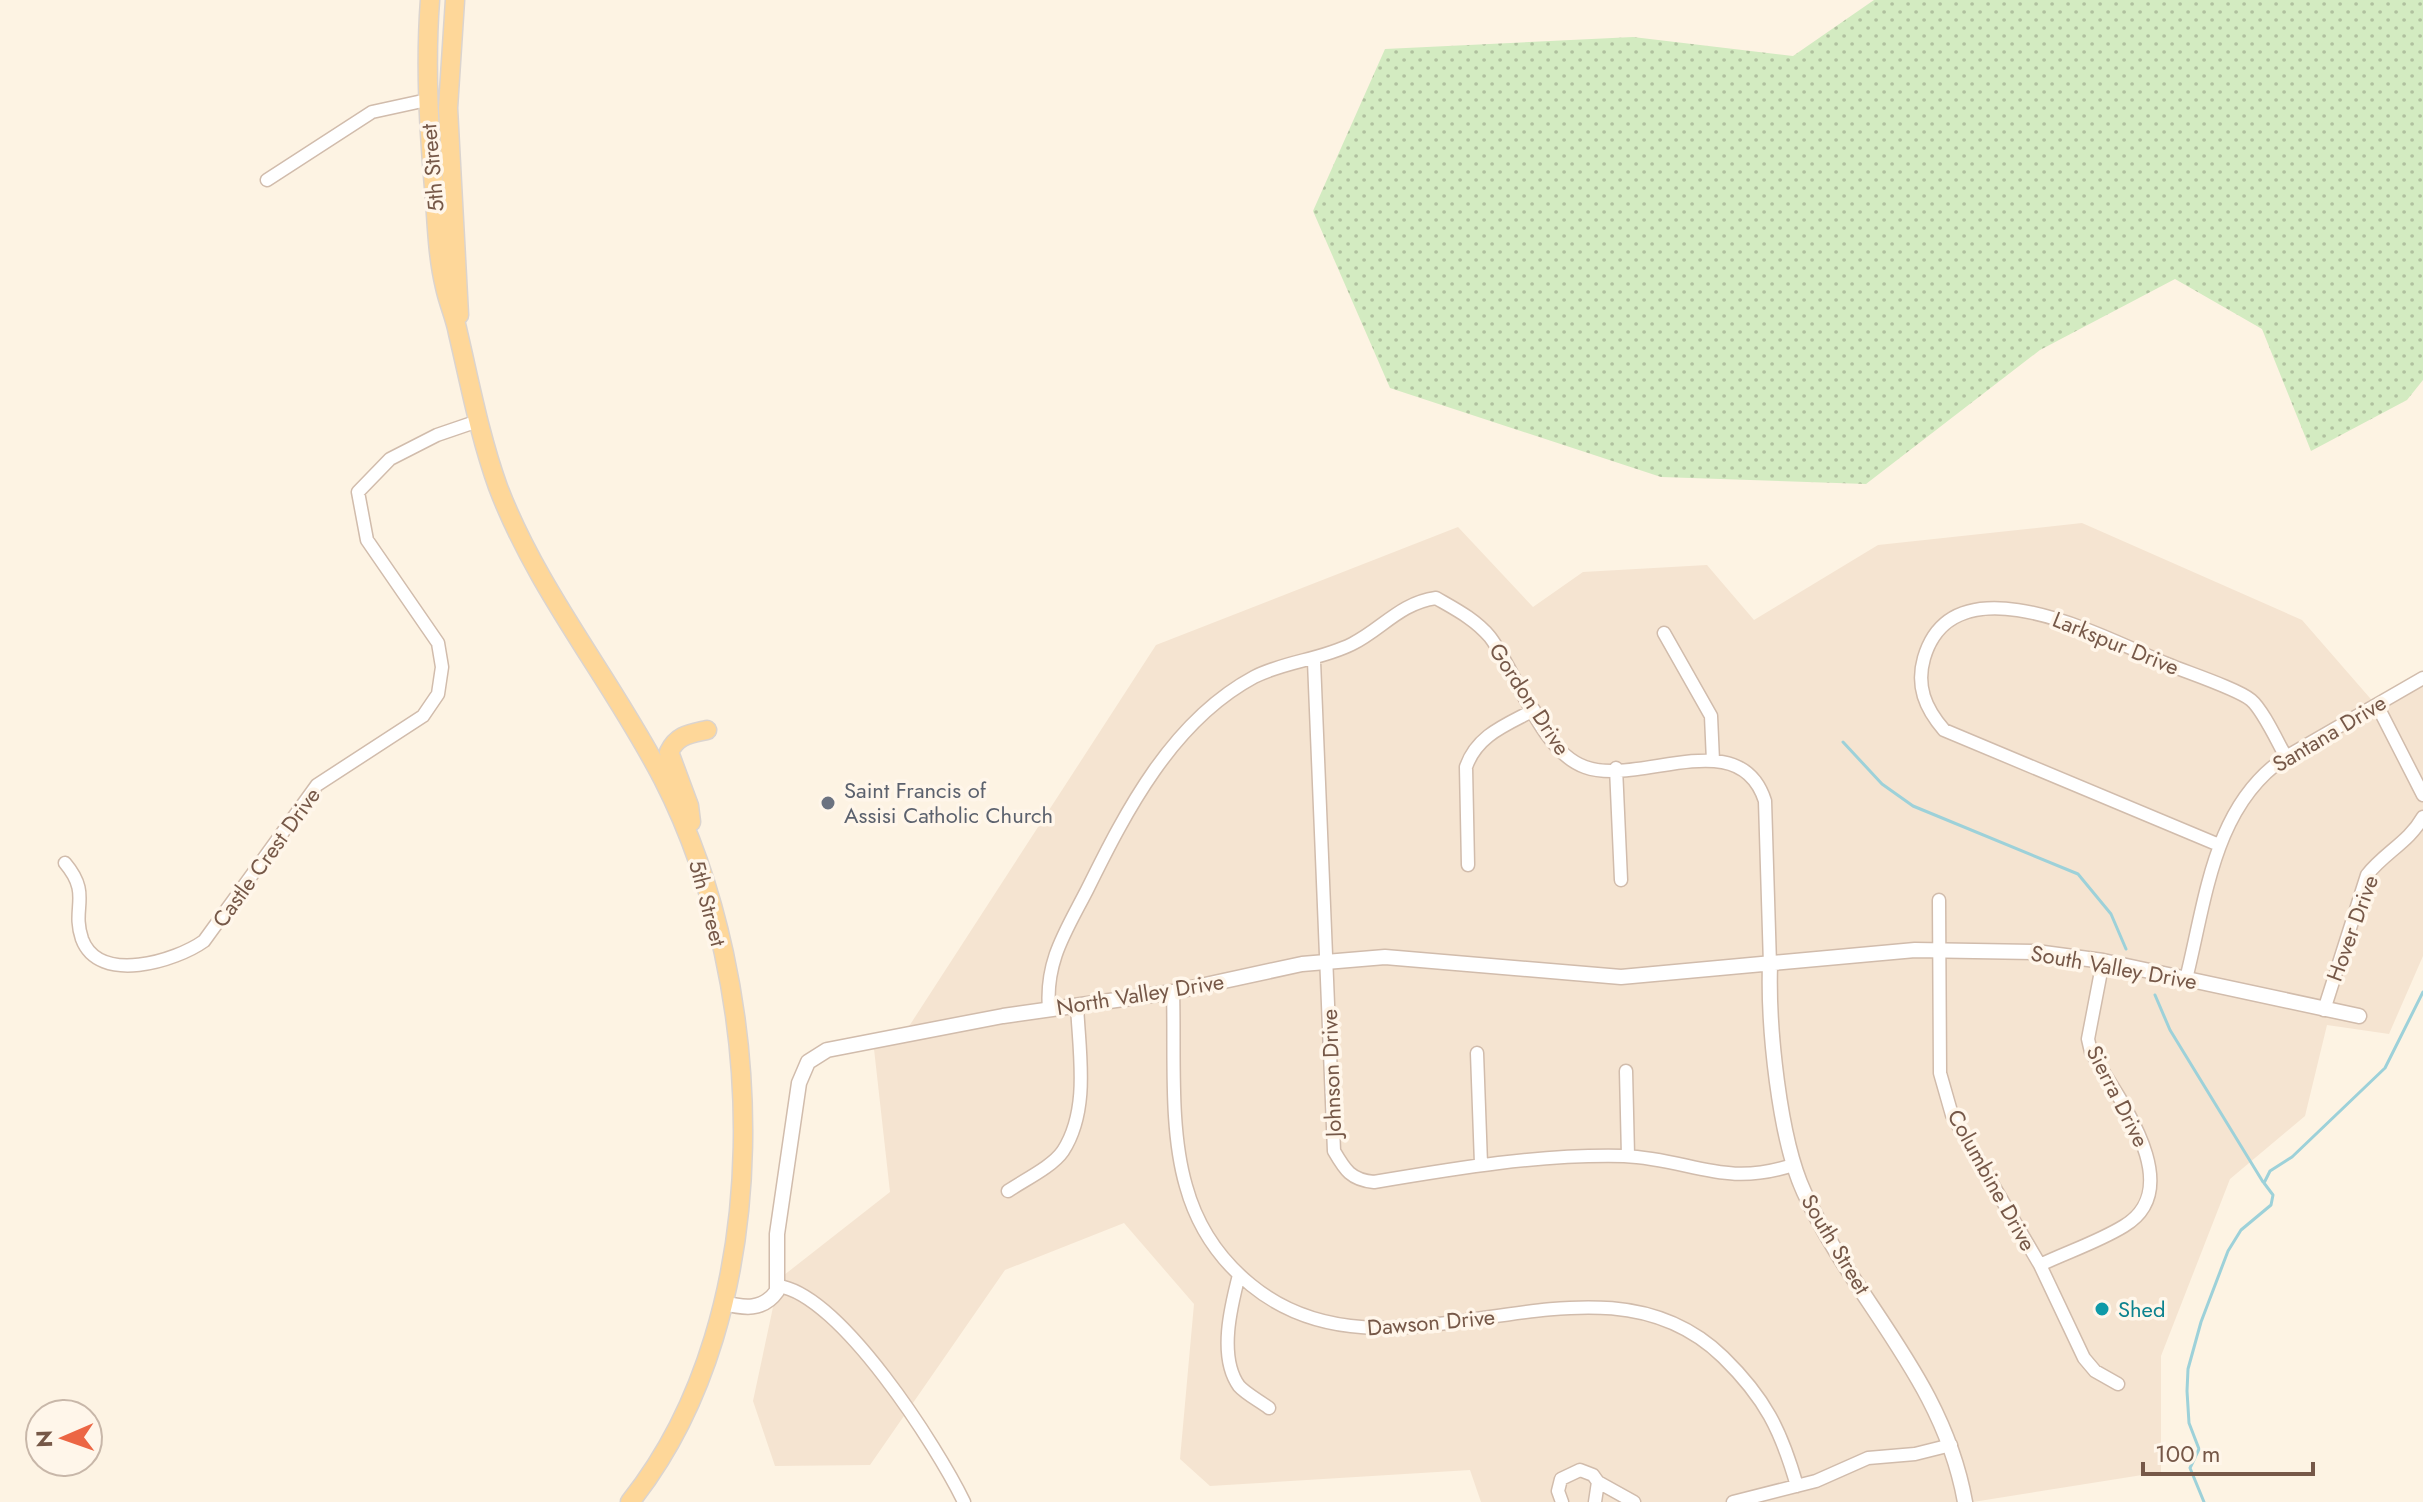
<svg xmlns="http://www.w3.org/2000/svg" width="2423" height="1502" viewBox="0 0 2423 1502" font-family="Jost,sans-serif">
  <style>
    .residential { fill: #f5e4d1 }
    .grass { fill: url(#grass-dots) }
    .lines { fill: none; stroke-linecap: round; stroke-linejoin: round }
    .stream { stroke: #9dd1d9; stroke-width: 3 }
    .minor-casing { stroke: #d1bcac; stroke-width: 15 }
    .tertiary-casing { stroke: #d1bcac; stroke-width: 17 }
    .primary-casing { stroke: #dbd4cf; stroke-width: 21 }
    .minor { stroke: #fff; stroke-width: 12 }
    .tertiary { stroke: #fff; stroke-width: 14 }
    .primary { stroke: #fed799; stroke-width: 18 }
    .worship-dot { fill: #6b7280; stroke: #fff6ea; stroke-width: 3 }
    .culture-dot { fill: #0f9aa8; stroke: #fff6ea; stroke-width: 3 }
    .labels { text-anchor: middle; stroke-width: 7; stroke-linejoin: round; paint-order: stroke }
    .street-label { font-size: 22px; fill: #765848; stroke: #fff6ea }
    .worship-label { font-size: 22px; fill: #5b616d; stroke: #fff6ea; text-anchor: start }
    .culture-label { font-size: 22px; fill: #0d838f; stroke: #fff6ea; text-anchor: start }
  </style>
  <defs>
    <pattern id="grass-dots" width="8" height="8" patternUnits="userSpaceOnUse" patternTransform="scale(2)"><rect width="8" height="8" fill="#d3ebc1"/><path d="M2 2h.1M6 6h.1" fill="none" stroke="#b0c19f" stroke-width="1.8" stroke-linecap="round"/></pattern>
  </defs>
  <rect width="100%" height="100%" fill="#fdf3e3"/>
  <path class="residential" d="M2082,523L2302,620L2376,705L2423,678V956L2389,1034L2327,1025L2305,1116L2230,1179L2161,1356V1472L1973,1502H1481L1470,1470L1210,1486L1180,1459L1194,1304L1124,1223L1005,1270L870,1465L775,1466L753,1401L779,1279L890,1192L873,1040L904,1034L1156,645L1458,527L1533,607L1583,572L1707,565L1754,620L1878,545Z"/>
  <path class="grass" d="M1874,0H2423V380L2407,400L2311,451L2262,329L2175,279L2040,350L1866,484L1661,477L1390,388L1313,211L1385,49L1633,37L1793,56Z"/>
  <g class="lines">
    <path class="stream" d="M1843,742L1882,784L1913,806L2078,874L2111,914L2126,949
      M2155,995L2170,1030L2263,1182
      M2204,1502L2190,1468L2199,1449L2189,1423L2187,1391L2188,1369L2201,1322L2228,1251L2241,1230L2271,1205L2273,1195L2264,1183L2270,1171L2292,1157L2385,1068L2423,992"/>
    <defs>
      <path id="minor" d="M267,180L372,112L427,100
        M1664,633L1711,716L1713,761
        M1314,661L1334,1151C1345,1170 1351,1180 1374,1182C1457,1168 1540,1154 1624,1156C1691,1159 1723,1188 1793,1165
        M2377,705L2423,795
        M1616,768L1621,880
        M2219,845L1944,730C1925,708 1916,686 1924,658C1954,555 2109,640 2167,664C2186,672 2238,689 2251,700C2263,710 2278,743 2286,757
        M65,863C92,895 71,907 82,939C99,985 176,961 204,941L317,785L423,716L438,694L442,667L438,643L367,540L358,492L390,459L437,435L478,421
        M1468,865L1466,767C1477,735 1506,725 1534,710
        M1939,900L1940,1073L1952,1115L2040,1265L2084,1358L2095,1371L2118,1384
        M2186,979C2206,900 2213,805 2286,757L2423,678
        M1173,992C1175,1052 1169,1128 1186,1186C1197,1226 1219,1259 1251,1285C1392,1401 1592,1230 1723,1357C1765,1398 1781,1430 1797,1486
        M1049,1009C1045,961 1066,931 1087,890C1126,811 1172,721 1254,677C1285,661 1320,660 1352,644C1382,629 1400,603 1436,598C1455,609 1475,619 1490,637C1518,674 1540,751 1585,767C1639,787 1740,722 1765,801L1770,965
        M2324,1010L2367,875C2384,853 2409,842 2423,817
        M1477,1053L1481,1164
        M1626,1071L1628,1156
        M1008,1191C1024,1180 1052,1167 1063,1151C1090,1109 1079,1052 1077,1005
        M2040,1265C2067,1252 2098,1242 2124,1226C2189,1187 2116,1095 2091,1052L2088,1039L2103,961
        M1239,1275C1231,1306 1218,1357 1239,1386C1246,1394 1260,1401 1269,1408
        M778,1286C840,1294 938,1448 964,1502
        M1598,1482L1634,1502
        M1562,1502L1558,1491L1561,1479L1580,1470L1593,1475L1598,1482L1595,1502
        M1733,1502L1816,1481L1868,1458L1915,1454L1951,1445"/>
      <path id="tertiary" d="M1770,965C1768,1026 1779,1138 1804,1192C1854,1301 1943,1378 1965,1502
        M723,1303C744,1308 763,1311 777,1291V1234L799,1083L808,1062L827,1050L1003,1016L1173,992L1302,964L1385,957L1621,977L1915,950L2036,952L2103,961L2359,1016"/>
      <path id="primary" d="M430,0C425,67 429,132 435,199C437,228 438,258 445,287C448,302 455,317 458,333C470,384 480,437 498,487C538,592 612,680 663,779C769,986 781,1313 630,1502
        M455,0L448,108L459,315
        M691,822L689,806L669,752C677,735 689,734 707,730"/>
    </defs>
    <use href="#minor" class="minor-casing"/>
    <use href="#tertiary" class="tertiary-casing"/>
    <use href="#primary" class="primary-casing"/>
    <use href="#minor" class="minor"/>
    <use href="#tertiary" class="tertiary"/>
    <use href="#primary" class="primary"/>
  </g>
  <circle class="worship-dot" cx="828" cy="803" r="8"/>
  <circle class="culture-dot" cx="2102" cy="1309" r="8"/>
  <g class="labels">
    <g class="street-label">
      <text transform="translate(432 168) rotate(-95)" y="8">5th Street</text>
      <text transform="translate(2116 643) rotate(22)" y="8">Larkspur Drive</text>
      <text transform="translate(1530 699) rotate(57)" y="8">Gordon Drive</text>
      <text transform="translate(2329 733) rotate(-31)" y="8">Santana Drive</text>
      <text transform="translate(266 857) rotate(-54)" y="8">Castle Crest Drive</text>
      <text transform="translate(708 903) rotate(75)" y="8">5th Street</text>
      <text transform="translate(2352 928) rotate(-70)" y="8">Hover Drive</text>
      <text transform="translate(2114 967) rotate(10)" y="8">South Valley Drive</text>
      <text transform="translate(1140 994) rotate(-9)" y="8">North Valley Drive</text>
      <text transform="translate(1331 1073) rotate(-92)" y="8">Johnson Drive</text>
      <text transform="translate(2118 1096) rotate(63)" y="8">Sierra Drive</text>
      <text transform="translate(1992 1180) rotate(61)" y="8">Columbine Drive</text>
      <text transform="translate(1836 1244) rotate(59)" y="8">South Street</text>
      <text transform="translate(1431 1322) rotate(-5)" y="8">Dawson Drive</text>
    </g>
    <g class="worship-label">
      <text x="844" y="798">Saint Francis of<tspan x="844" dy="25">Assisi Catholic Church</tspan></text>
    </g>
    <g class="culture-label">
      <text x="2118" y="1317">Shed</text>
    </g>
  </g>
  <g transform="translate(64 1438) rotate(268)"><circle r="38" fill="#fff6ea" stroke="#c8b7a9" stroke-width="2"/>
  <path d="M0-6L14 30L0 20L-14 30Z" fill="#ec6644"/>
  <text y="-12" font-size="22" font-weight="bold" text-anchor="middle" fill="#765848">N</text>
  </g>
  <path d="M2143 1462v12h170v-12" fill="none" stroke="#765848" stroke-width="4"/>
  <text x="2155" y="1462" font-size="24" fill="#765848" stroke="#fff6ea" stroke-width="6" paint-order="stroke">100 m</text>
</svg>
